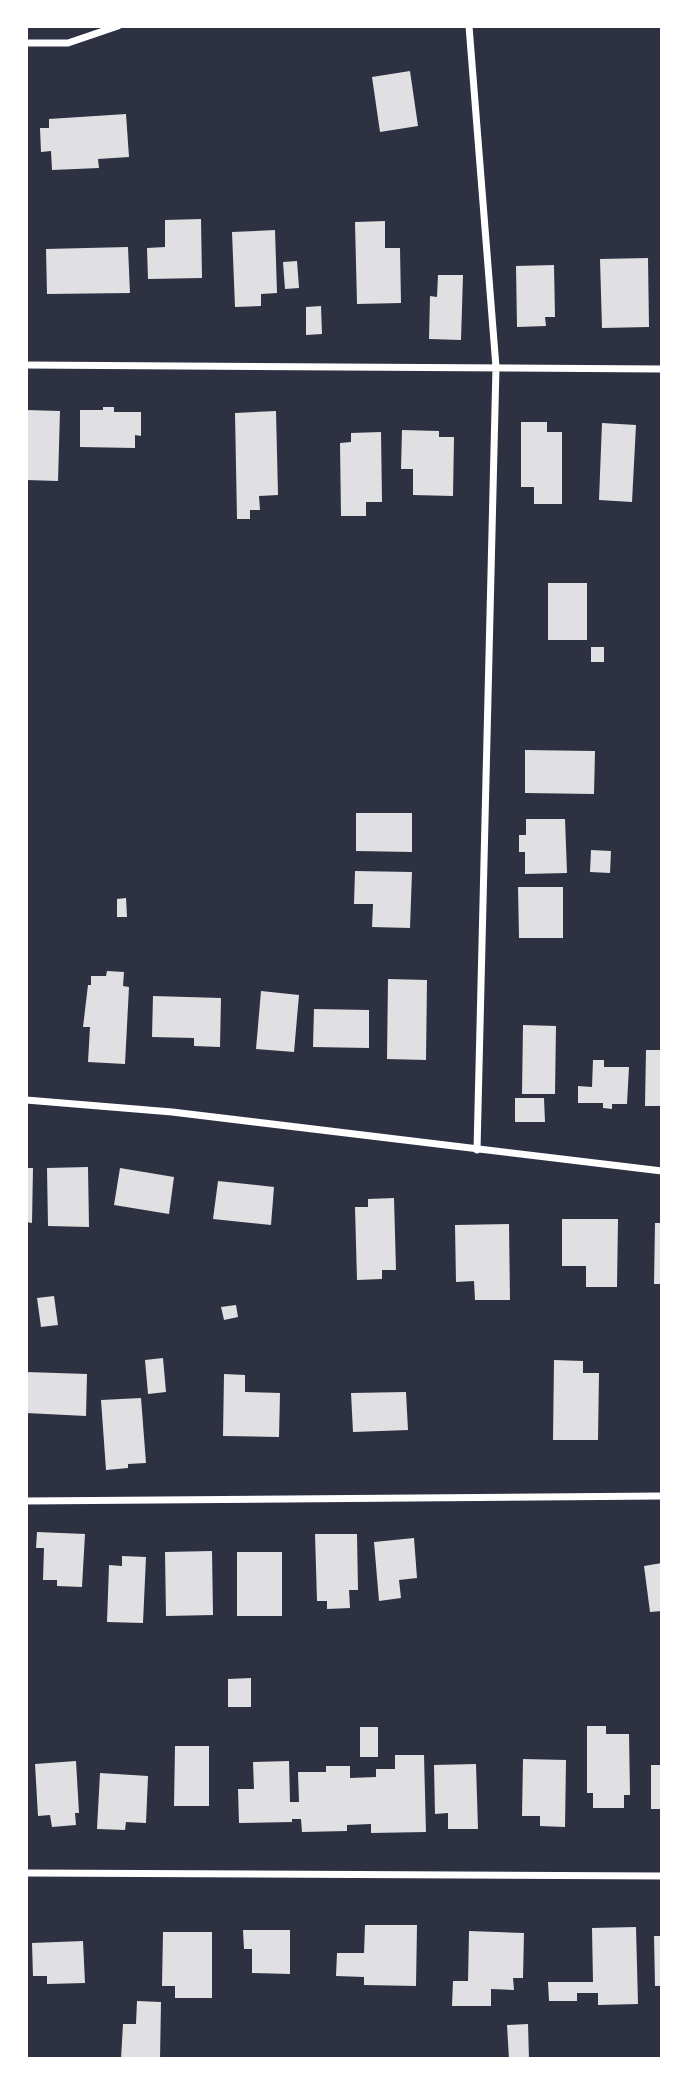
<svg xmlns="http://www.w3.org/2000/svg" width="688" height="2085" viewBox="0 0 688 2085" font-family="'IBM Plex Sans',sans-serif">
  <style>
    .building { fill: #e0e0e3 }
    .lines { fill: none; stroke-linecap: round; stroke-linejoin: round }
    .minor { stroke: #fff; stroke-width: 7 }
  </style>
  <rect width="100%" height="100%" fill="#2d3142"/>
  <path class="building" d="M410,71L418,126L380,132L372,77Z
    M126,114L129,157L98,159L99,168L52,170L51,151L41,152L40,128H49V119Z
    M201,219L202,278L148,279L147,248L165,247V220Z
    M385,221V248H400L401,303L357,304L355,222Z
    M275,230L277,293L261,294V306L235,307L232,232Z
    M128,247L130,293L47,294L46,249Z
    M648,258L649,327L602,328L600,259Z
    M297,261L299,288L285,289L283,262Z
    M554,265L555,317H545L546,326L517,327L516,266Z
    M438,275H463L461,340L429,339L430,296L437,297Z
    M321,306L322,334L306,335V307Z
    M103,407H114V412H141V436L135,435V448L80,447V410H103Z
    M26,410L60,411L58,481L26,480Z
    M276,411L278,495L259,496L260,510H250V519H237L235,413Z
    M521,422H547V432H562V504H534V487H521Z
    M602,423L636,425L632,502L599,500Z
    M402,430L439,431V437H454L453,496L413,495V469H401Z
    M381,432L382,502H366V516H341L340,443L351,442V433Z
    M548,583H587V640H548Z
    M591,647H604V662H591Z
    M525,750L595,751L594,794L525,793Z
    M356,813H412V852L356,851Z
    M526,819H565L567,873L525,874V852H519V835H526Z
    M591,850L611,851L610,873L590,872Z
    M355,871L412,872L410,928L372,927L373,904H354Z
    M518,887H563V938H519Z
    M126,898L127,917H117V899Z
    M107,971L124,972L123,986L129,987L125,1064L88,1062L90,1027H83L88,985H91V976H106Z
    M388,979L427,980L426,1060L387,1059Z
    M261,991L299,995L294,1052L256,1049Z
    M153,996L221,998L220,1047L194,1046V1038L152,1037Z
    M314,1009L369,1010V1048L313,1047Z
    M523,1025L556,1026L555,1094H522Z
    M646,1050H662V1106H645Z
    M593,1060H604V1067H629L627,1104H612V1109L603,1108V1103H578V1086L592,1087Z
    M515,1098H544L545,1122H515Z
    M88,1167L89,1227L48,1226L47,1168Z
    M26,1168H33L32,1223L26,1222Z
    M120,1168L174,1177L169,1214L114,1205Z
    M218,1181L274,1187L271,1225L213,1219Z
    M394,1198L396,1270H382V1279L357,1280L355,1207H368V1199Z
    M562,1219H618L617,1287H586V1266H562Z
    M655,1223H662V1284H654Z
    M509,1224L510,1300H475L474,1281L456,1282L455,1225Z
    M54,1296L58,1325L41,1327L37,1298Z
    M236,1305L238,1317L224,1320L221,1307Z
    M163,1358L166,1392L148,1394L145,1360Z
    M554,1360L583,1361V1373H599L598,1440H553Z
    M26,1372L87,1374L86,1416L26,1413Z
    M224,1374L245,1375V1392L280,1393L279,1437L223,1436Z
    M406,1392L408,1430L353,1432L351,1393Z
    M141,1398L146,1463L128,1464V1468L106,1470L101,1400Z
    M37,1532L85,1534L82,1587L57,1586V1580H43L44,1548H36Z
    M315,1534H357L358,1590H349L350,1608L327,1609V1601H317Z
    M414,1538L417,1578L399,1580L401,1598L379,1601L374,1542Z
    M212,1551L213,1615L166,1616L165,1552Z
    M237,1552H282V1616H237Z
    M122,1556L146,1557L143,1623L107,1622L109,1565L122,1566Z
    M662,1563V1611L650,1612L644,1566Z
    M251,1678V1707H228V1679Z
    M587,1726H606V1734H629L630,1795H624V1808H593V1793H587Z
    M360,1727H378V1757H360Z
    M175,1746H209V1806H174Z
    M395,1755H424L426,1832L371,1833V1824L347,1825V1831L302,1832L301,1819H292V1822L239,1823L238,1789H254L253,1762L289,1761L290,1802H299L298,1772H326V1766H350V1778L376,1777V1769H395Z
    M523,1759L566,1760L565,1827L540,1826V1816H522Z
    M76,1761L79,1813H75L76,1825L52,1827L50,1815L38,1816L35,1764Z
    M476,1764L478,1829H448V1813L435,1814L434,1765Z
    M651,1765H662V1809H651Z
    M100,1773L148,1776L146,1823L126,1822L125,1830L97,1829Z
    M365,1925H417L416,1986L364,1985V1977L336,1976L337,1953H364Z
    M636,1927L638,2004L598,2005V1993H577V2001H549L548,1982H593L592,1928Z
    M243,1930H290V1974L252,1973V1949H244Z
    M469,1931L524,1933L523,1978H513L514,1990L491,1989V2006H452L453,1981H468Z
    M163,1932H212V1998H175V1986H162Z
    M654,1936H662V1986H655Z
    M83,1941L85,1983L47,1984V1976H33L32,1943Z
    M137,2001L161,2002L160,2059H121L123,2024H136Z
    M528,2024L529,2059H509L507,2025Z"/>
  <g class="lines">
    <path class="minor" d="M469,26L496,367L477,1150
      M26,43H68L118,26
      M26,365L662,369
      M26,1100L172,1112L662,1171
      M26,1501L662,1496
      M26,1873L662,1876"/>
  </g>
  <rect width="688" height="2085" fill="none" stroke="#ffffff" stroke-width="56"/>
</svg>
